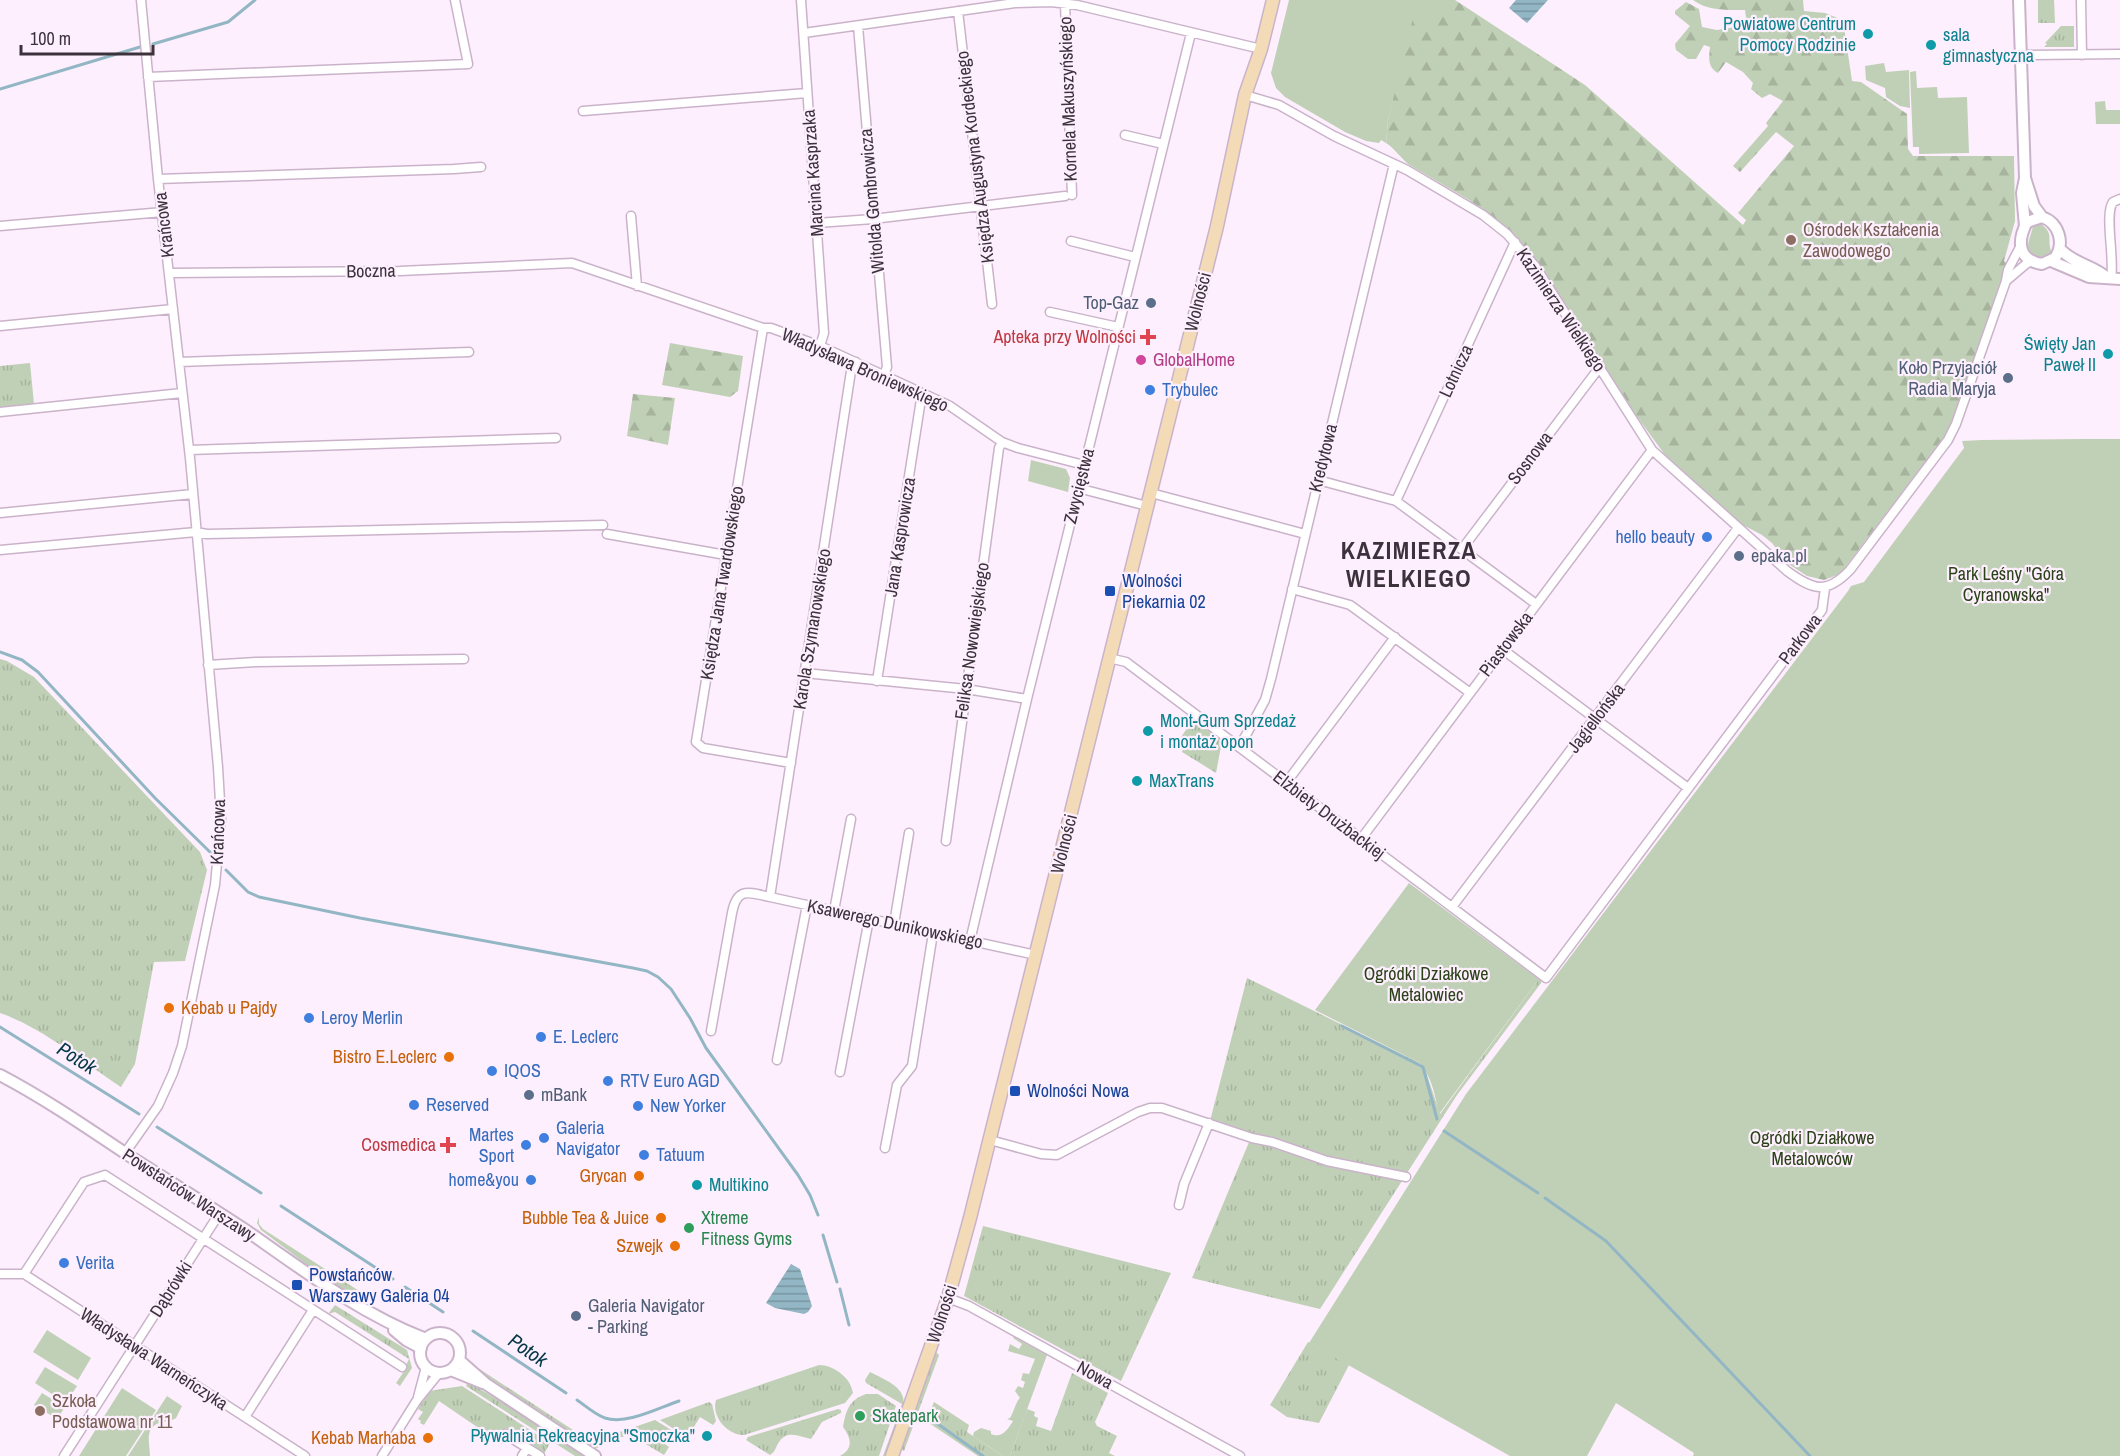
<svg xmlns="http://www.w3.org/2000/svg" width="2120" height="1456" viewBox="0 0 2120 1456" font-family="'Archivo Narrow',sans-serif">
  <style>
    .grass { fill: url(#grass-tufts) }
    .forest { fill: url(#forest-firs) }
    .green { fill: #c0d0b6 }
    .water { fill: url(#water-rules) }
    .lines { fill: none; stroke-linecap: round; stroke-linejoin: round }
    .stream { stroke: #93b6c5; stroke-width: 3 }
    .minor-casing { stroke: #cab3ca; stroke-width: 11 }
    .tertiary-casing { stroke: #cab3ca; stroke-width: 14 }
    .secondary-casing { stroke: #cab3ca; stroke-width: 15 }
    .minor { stroke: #fff; stroke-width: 8 }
    .tertiary { stroke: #fff; stroke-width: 10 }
    .secondary { stroke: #f4dbb8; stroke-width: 12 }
    .culture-dot { fill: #0f9aa8; stroke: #fdeffd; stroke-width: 2 }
    .education-dot { fill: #8d6e63; stroke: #fdeffd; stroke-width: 2 }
    .service-dot { fill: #5c6f8a; stroke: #fdeffd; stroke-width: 2 }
    .health-dot { fill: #e0444e; stroke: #fdeffd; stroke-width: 2 }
    .hotel-dot { fill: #d1479c; stroke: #fdeffd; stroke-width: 2 }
    .shop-dot { fill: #3f7fe0; stroke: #fdeffd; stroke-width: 2 }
    .transit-dot { fill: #1a4fb4; stroke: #fdeffd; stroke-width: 2 }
    .food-dot { fill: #e8710a; stroke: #fdeffd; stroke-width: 2 }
    .leisure-dot { fill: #2e9e5b; stroke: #fdeffd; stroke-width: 2 }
    .labels { text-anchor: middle; stroke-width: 4.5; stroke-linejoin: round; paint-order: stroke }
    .culture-label { font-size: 18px; fill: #0d838f; stroke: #fdeffd; text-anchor: start }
    .street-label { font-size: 18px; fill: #3c323c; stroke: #fdeffd }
    .education-label { font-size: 18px; fill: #785e54; stroke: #fdeffd; text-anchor: start }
    .service-label { font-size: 18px; fill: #4e5e75; stroke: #fdeffd; text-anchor: start }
    .health-label { font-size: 18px; fill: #be3a42; stroke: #fdeffd; text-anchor: end }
    .hotel-label { font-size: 18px; fill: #b23c85; stroke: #fdeffd; text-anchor: start }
    .shop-label { font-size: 18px; fill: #366cbe; stroke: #fdeffd; text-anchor: start }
    .park-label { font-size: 18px; fill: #2a4217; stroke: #fdeffd }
    .transit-label { font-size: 18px; fill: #164399; stroke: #fdeffd; text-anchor: start }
    .food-label { font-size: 18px; fill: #c56008; stroke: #fdeffd; text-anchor: end }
    .leisure-label { font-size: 18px; fill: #27864d; stroke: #fdeffd; text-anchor: start }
    .water-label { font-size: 20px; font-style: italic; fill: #033748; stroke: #fdeffd }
    .district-label { font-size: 24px; font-weight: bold; letter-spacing: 1.5px; fill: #3c323c; stroke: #fdeffd }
  </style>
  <defs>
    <pattern id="grass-tufts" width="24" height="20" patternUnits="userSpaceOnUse" patternTransform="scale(1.5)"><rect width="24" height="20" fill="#c0d0b6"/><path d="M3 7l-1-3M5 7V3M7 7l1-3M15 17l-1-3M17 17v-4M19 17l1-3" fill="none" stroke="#a6b39d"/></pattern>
    <pattern id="forest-firs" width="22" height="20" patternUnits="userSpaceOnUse" patternTransform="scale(1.5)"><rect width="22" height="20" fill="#c0d0b6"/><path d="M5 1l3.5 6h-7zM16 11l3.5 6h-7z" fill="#a6b39d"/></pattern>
    <pattern id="water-rules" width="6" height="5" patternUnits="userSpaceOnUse" patternTransform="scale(1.5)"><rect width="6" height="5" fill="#93b6c5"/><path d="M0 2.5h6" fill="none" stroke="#7995a1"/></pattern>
  </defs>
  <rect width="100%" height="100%" fill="#fdeffd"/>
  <path class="grass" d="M2038,0H2054L2055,23H2038Z
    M2061,26H2074V47H2044L2047,44L2045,43Z
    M30,363L34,404L0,407V366Z
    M0,659L7,661L34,677L200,852L207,870L185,961L154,962L135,1064L121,1087C85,1063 41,1027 0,1013Z
    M1193,719L1222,741L1216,773L1182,752L1183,749L1176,745Z
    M1247,978L1418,1062L1425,1069L1440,1114L1539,979L1541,981V983L1457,1095L1320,1309L1192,1278L1252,1135L1210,1121Z
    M259,1217V1224L263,1229L370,1298L368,1300L341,1289L331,1283L261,1230L257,1223Z
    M983,1226L1171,1273L1121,1381L964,1296Z
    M335,1305L407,1350L412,1368L400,1386L396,1383L407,1367L406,1365L409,1359L335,1312L328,1314Z
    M1308,1342L1349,1365L1319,1423L1287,1417L1270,1405Z
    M936,1352L939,1355L904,1451L900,1448Z
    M819,1365C834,1365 851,1378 853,1393L845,1403L744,1435C727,1435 711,1416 716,1400Z
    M478,1368L599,1447L594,1449L590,1447L476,1369Z
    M870,1372C885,1380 908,1387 903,1408L886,1456H883L902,1404L866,1383L865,1380Z
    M1072,1373L1108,1393L1095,1422L1097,1426L1117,1436L1109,1453L1115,1456H1010L1027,1409L1035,1412L1034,1416L1038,1418L1036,1426L1051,1431Z
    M468,1382L512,1408L585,1456H575L466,1386Z
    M462,1386L550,1443L544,1454L506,1429L502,1436L505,1439L502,1444L439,1401L424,1425L420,1423L421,1421L418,1419L423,1412L418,1409L429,1391Z
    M866,1394H878L896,1406L879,1456H840C854,1448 851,1438 843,1427C846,1410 849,1400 866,1394Z
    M709,1402L712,1404L716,1421L713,1425L700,1417L689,1435L682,1430L680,1433L660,1420Z
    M934,1402L969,1425L967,1432L1003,1456H978L926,1421Z
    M838,1409L841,1410V1413L822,1422L811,1439C800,1437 788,1429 779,1442C775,1448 776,1451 770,1455L746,1440L748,1437Z
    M655,1420L673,1431H666L661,1436V1441L669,1447L664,1455L644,1443L647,1438L641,1434L637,1438L627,1432L623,1437H611L603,1445L600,1442L602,1438Z"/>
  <path class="forest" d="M1373,0H1455L1585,85L1743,225L1746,220L1738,213L1794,146L1776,132L1740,172L1733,166L1768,126L1766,123L1783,101L1770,94L1762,98L1751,89L1753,83L1743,72L1726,62L1718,73C1707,67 1709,57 1710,47L1704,45L1696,59H1688L1676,50L1675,44L1690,26L1675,14V11L1686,2L1699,9L1702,27L1717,30L1747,25L1745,10C1728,10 1707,11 1693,0H1803L1804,11L1825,13L1843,20L1852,81L1861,82L1907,114L1908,149L1913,156H2014L2015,221L2004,261L2007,264L1952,422L1944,438L1840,574L1824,580L1807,576L1787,563L1772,543L1762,535L1743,525L1668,459L1635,414L1555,289L1518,238L1500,222L1469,200L1408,164C1400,157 1395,149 1386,143L1388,120L1393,97Z
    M670,343L743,356L738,391L730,397L662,385Z
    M633,394L675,398L668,445L627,436Z"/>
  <path class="green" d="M1289,0H1452C1438,25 1431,5 1414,14L1388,120L1386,143L1381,140L1379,143L1366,141L1345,132L1285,97L1276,88L1271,73Z
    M1884,63L1886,72L1909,70L1910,108L1900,106L1886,97L1885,88L1866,80L1865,66Z
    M1916,71L1917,88L1937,87L1938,98L1967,97L1969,153L1919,154V147H1913L1910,72Z
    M2105,101L2106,110H2120V124H2096L2095,102Z
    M2041,224C2055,234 2046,241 2052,253L2042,258C2018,255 2032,237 2033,225Z
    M2082,439H2120V1456H1693L1694,1453L1616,1403L1587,1456H1510L1309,1343L1466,1094L1848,591L1851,586L1864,582L1964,448L1962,441L1982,440Z
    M1031,460L1066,469L1070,478L1068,492L1028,481Z
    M1409,883L1539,979L1439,1114C1435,1096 1432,1075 1418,1062L1315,1010Z
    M47,1330L91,1358L78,1380L33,1352Z
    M1014,1337L1047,1355L1010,1456H1003L973,1436L974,1432L981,1428L991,1431V1434C1002,1439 1008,1429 1013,1421L1007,1419L1010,1418C1014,1412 1015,1403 1020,1398L1015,1391L1018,1386L1023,1388L1025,1382L1021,1380L1023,1373L1029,1374L1035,1359L1008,1351L1010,1344L1019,1349L1022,1344L1013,1338Z
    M45,1367L77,1386L66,1403L35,1383Z
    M794,1386L803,1414L761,1427L752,1399Z
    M122,1388L156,1410L126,1456H79Z
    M42,1393L65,1407L57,1419L34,1405Z
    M167,1396L182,1406L176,1418C171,1421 167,1421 162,1422C143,1427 150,1443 150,1456H128Z
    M858,1397L868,1400L867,1403L874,1406L863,1433L847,1427Z"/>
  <path class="water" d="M1516,0H1548L1527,23L1509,8Z
    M791,1264L800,1269L812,1306L808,1312L804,1314L775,1308L766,1303Z"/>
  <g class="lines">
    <path class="stream" d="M153,44L228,22L255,0
      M0,89L140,47
      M0,652L22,660L38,672L155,798L212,854
      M226,870L248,892L259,897L360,918L633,968L647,971L658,977L671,989L690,1018L706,1048L798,1175L810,1195L818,1215
      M1342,1026L1423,1067L1437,1119
      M0,1027L139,1114
      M157,1127L261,1193
      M1444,1131L1538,1193
      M1545,1198L1606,1241L1810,1456
      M281,1206L393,1279
      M823,1235L837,1282
      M405,1287L443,1312
      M840,1289L849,1325
      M473,1331L566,1393
      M577,1400C586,1406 594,1414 605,1418C627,1425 658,1408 679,1401
      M928,1417L983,1456"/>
    <defs>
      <path id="minor" d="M801,0L824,333L820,346
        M2081,0L2082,55
        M1065,3L1072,195
        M958,11L992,304
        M858,26L887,367L884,375
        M804,33L1015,3L1051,2L1077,5L1261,49
        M2021,55L2120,54
        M148,77L468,64L455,0
        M1245,95L1279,105L1334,136L1407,170L1483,215L1507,234L1535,266L1652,450L1787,571C1813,590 1826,595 1850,570L1948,440L1956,424L2006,281L2008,270L2020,247
        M583,111L807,93
        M1125,135L1163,144
        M158,179L454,169L481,167
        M631,216L637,286
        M817,223L873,219L1065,196
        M0,226L163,212
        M1071,241L1135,257
        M170,273L400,271L572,263L763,328H771L820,346L922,393L950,406L1002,442L1018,448L1084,465
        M2111,278C2115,259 2104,214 2113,202L2120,199
        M2006,281L2026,264L2032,261
        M1050,312L1118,327
        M0,326L173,309
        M763,328L696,742L703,748L791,763
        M179,362L469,352
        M0,412L182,393
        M189,450L556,438
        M1318,480L1396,501L1536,604
        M1078,488L1147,506
        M1151,493L1305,534
        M1396,501L1515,242
        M0,513L193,494
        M607,534L726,555
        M1462,549L1599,368
        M0,550L196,532L207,534L603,525
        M1292,589L1350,605L1469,692
        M1502,649L1688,788
        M1109,658L1126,662L1546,978L1822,610L1825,588
        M208,665L256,662L464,659
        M805,673L966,689L1027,699
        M877,681L922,393
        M1240,746L1265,700L1271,679L1394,164
        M1286,783L1395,637
        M1361,839L1652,450
        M946,841L999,448L1002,442
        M770,897L851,371L856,362
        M1452,907L1738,528
        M834,911L851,819
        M894,924L909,833
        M970,941L1027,699L1191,33
        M711,1031L732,913C737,887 748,892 770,897L1036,955
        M777,1060L807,905
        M840,1072L869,919
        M990,1140L1041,1154L1057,1155L1138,1112L1150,1108H1162L1252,1138L1272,1142L1327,1161L1406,1177
        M885,1148L897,1085L912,1066L933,933
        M125,1153L158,1106L173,1073L182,1046L215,885L221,819L218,767L190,458L158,179L141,0
        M1179,1205L1184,1184L1209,1123
        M0,1274H24L305,1456
        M24,1274L84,1182L105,1175L402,1367
        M948,1298L969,1306L1240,1456
        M418,1397L426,1367
        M245,1417L313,1310
        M505,1434L540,1456
        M64,1456L219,1214
        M382,1456L417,1400L439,1373
        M522,1456L527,1448"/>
      <path id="tertiary" d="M2019,0L2025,178L2022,193L2025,226
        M2025,178L2034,206L2042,217
        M2042,217C2059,223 2065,243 2055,258L2042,264C2016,260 2018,239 2027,222Z
        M2060,249C2075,265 2094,265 2107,278
        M2051,261L2089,277L2120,279
        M0,1075C44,1098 86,1127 128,1155C167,1180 208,1205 247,1231C304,1271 361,1314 426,1339
        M394,1330L406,1340L421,1348
        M420 1353a20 20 0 1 1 40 0a20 20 0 1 1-40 0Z
        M459,1360L486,1384L595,1456
        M451,1370L483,1383"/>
      <path id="secondary" d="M892,1456L948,1298L970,1218L1217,226L1245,95L1261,49L1273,0"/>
    </defs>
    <use href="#minor" class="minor-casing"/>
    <use href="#tertiary" class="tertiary-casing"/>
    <use href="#secondary" class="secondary-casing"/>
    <use href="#minor" class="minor"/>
    <use href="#tertiary" class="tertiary"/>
    <use href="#secondary" class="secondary"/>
  </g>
  <g class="culture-dot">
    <circle cx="1868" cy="34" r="6"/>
    <circle cx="1931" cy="45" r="6"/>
    <circle cx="2108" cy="354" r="6"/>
    <circle cx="1148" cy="731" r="6"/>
    <circle cx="1137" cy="781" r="6"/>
    <circle cx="697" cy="1185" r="6"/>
    <circle cx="707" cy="1436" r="6"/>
  </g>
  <g class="education-dot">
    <circle cx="1791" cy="240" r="6"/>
    <circle cx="40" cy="1411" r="6"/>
  </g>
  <g class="service-dot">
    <circle cx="1151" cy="303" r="6"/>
    <circle cx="2008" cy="378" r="6"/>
    <circle cx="1739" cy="556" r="6"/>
    <circle cx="529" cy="1095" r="6"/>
    <circle cx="576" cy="1316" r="6"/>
  </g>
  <g class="health-dot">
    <path d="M1145 328h6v6h6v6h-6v6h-6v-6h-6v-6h6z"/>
    <path d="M445 1136h6v6h6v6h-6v6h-6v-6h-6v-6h6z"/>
  </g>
  <circle class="hotel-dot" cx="1141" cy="360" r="6"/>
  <g class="shop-dot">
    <circle cx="1150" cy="390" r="6"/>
    <circle cx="1707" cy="537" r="6"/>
    <circle cx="309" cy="1018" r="6"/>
    <circle cx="541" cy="1037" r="6"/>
    <circle cx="492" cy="1071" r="6"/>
    <circle cx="608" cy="1081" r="6"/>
    <circle cx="414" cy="1105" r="6"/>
    <circle cx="638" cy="1106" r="6"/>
    <circle cx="544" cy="1138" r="6"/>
    <circle cx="526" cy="1145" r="6"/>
    <circle cx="644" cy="1155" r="6"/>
    <circle cx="531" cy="1180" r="6"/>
    <circle cx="64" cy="1263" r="6"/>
  </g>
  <g class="transit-dot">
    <rect x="1104" y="585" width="12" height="12" rx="3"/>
    <rect x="1009" y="1085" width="12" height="12" rx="3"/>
    <rect x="291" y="1279" width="12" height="12" rx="3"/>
  </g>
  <g class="food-dot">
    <circle cx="169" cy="1008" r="6"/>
    <circle cx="449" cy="1057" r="6"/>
    <circle cx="639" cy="1176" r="6"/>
    <circle cx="661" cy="1218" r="6"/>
    <circle cx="675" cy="1246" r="6"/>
    <circle cx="428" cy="1438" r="6"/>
  </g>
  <g class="leisure-dot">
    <circle cx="689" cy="1228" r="6"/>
    <circle cx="860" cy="1416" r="6"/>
  </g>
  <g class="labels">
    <g class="culture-label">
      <text x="1856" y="30" text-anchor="end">Powiatowe Centrum<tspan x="1856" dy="21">Pomocy Rodzinie</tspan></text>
      <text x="1943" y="41">sala<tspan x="1943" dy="21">gimnastyczna</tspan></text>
      <text x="2096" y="350" text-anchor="end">Święty Jan<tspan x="2096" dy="21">Paweł II</tspan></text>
      <text x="1160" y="727">Mont-Gum Sprzedaż<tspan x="1160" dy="21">i montaż opon</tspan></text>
      <text x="1149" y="787">MaxTrans</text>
      <text x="709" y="1191">Multikino</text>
      <text x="695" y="1442" text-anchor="end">Pływalnia Rekreacyjna "Smoczka"</text>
    </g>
    <g class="street-label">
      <text transform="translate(1068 99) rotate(-92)" y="6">Kornela Makuszyńskiego</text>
      <text transform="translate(975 157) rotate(-97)" y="6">Księdza Augustyna Kordeckiego</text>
      <text transform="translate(813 173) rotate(-94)" y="6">Marcina Kasprzaka</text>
      <text transform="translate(872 201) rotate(-95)" y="6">Witolda Gombrowicza</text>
      <text transform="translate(164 225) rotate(-97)" y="6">Krańcowa</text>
      <text transform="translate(371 271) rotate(-1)" y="6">Boczna</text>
      <text transform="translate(1198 302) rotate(-76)" y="6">Wolności</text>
      <text transform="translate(1561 310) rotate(56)" y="6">Kazimierza Wielkiego</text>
      <text transform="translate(865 370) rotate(24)" y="6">Władysława Broniewskiego</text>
      <text transform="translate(1456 371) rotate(-65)" y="6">Lotnicza</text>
      <text transform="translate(1323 458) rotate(-76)" y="6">Kredytowa</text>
      <text transform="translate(1530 458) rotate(-53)" y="6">Sosnowa</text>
      <text transform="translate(1079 486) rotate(-76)" y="6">Zwycięstwa</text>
      <text transform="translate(900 537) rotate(-81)" y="6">Jana Kasprowicza</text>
      <text transform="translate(722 583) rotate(-81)" y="6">Księdza Jana Twardowskiego</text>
      <text transform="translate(812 629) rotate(-81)" y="6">Karola Szymanowskiego</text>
      <text transform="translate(1800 639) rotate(-53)" y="6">Parkowa</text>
      <text transform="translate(972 641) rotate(-82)" y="6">Feliksa Nowowiejskiego</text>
      <text transform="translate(1506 644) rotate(-53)" y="6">Piastowska</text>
      <text transform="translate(1596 718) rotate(-53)" y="6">Jagiellońska</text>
      <text transform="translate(1329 815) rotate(37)" y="6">Elżbiety Drużbackiej</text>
      <text transform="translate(218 832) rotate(-88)" y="6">Krańcowa</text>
      <text transform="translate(1064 844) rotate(-76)" y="6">Wolności</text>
      <text transform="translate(895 924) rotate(12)" y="6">Ksawerego Dunikowskiego</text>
      <text transform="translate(189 1195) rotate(33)" y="6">Powstańców Warszawy</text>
      <text transform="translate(171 1289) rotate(-58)" y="6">Dąbrówki</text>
      <text transform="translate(942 1314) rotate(-72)" y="6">Wolności</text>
      <text transform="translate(154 1359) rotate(33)" y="6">Władysława Warneńczyka</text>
      <text transform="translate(1095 1375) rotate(29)" y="6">Nowa</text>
    </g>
    <g class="education-label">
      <text x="1803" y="236">Ośrodek Kształcenia<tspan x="1803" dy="21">Zawodowego</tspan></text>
      <text x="52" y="1407">Szkoła<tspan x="52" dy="21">Podstawowa nr 11</tspan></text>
    </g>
    <g class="service-label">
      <text x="1139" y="309" text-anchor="end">Top-Gaz</text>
      <text x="1996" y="374" text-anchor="end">Koło Przyjaciół<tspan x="1996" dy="21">Radia Maryja</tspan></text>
      <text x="1751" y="562">epaka.pl</text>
      <text x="541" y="1101">mBank</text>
      <text x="588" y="1312">Galeria Navigator<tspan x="588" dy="21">- Parking</tspan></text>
    </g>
    <g class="health-label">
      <text x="1136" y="343">Apteka przy Wolności</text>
      <text x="436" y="1151">Cosmedica</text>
    </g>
    <g class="hotel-label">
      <text x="1153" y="366">GlobalHome</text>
    </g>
    <g class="shop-label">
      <text x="1162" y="396">Trybulec</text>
      <text x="1695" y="543" text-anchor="end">hello beauty</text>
      <text x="321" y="1024">Leroy Merlin</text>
      <text x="553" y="1043">E. Leclerc</text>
      <text x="504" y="1077">IQOS</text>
      <text x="620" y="1087">RTV Euro AGD</text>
      <text x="426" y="1111">Reserved</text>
      <text x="650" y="1112">New Yorker</text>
      <text x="556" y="1134">Galeria<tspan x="556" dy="21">Navigator</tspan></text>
      <text x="514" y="1141" text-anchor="end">Martes<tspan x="514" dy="21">Sport</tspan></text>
      <text x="656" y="1161">Tatuum</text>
      <text x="519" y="1186" text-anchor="end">home&amp;you</text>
      <text x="76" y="1269">Verita</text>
    </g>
    <g class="park-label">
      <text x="2006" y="580">Park Leśny "Góra<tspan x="2006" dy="21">Cyranowska"</tspan></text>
      <text x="1426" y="980">Ogródki Działkowe<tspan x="1426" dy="21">Metalowiec</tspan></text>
      <text x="1812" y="1144">Ogródki Działkowe<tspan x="1812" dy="21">Metalowców</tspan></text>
    </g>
    <g class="transit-label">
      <text x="1122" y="587">Wolności<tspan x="1122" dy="21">Piekarnia 02</tspan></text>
      <text x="1027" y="1097">Wolności Nowa</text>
      <text x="309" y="1281">Powstańców<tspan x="309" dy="21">Warszawy Galeria 04</tspan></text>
    </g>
    <g class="food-label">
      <text x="181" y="1014" text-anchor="start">Kebab u Pajdy</text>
      <text x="437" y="1063">Bistro E.Leclerc</text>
      <text x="627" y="1182">Grycan</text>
      <text x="649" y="1224">Bubble Tea &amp; Juice</text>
      <text x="663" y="1252">Szwejk</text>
      <text x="416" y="1444">Kebab Marhaba</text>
    </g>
    <g class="leisure-label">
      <text x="701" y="1224">Xtreme<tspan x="701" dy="21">Fitness Gyms</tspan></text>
      <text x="872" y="1422">Skatepark</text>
    </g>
    <g class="water-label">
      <text transform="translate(77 1058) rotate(32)" y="7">Potok</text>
      <text transform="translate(528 1350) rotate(34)" y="7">Potok</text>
    </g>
    <g class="district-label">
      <text x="1409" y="559">KAZIMIERZA<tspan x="1409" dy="28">WIELKIEGO</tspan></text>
    </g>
  </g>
  <path d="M21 45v9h132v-9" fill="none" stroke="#3c323c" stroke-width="3"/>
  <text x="30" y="45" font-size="18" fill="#3c323c" stroke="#fdeffd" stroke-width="4.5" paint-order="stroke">100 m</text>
</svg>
